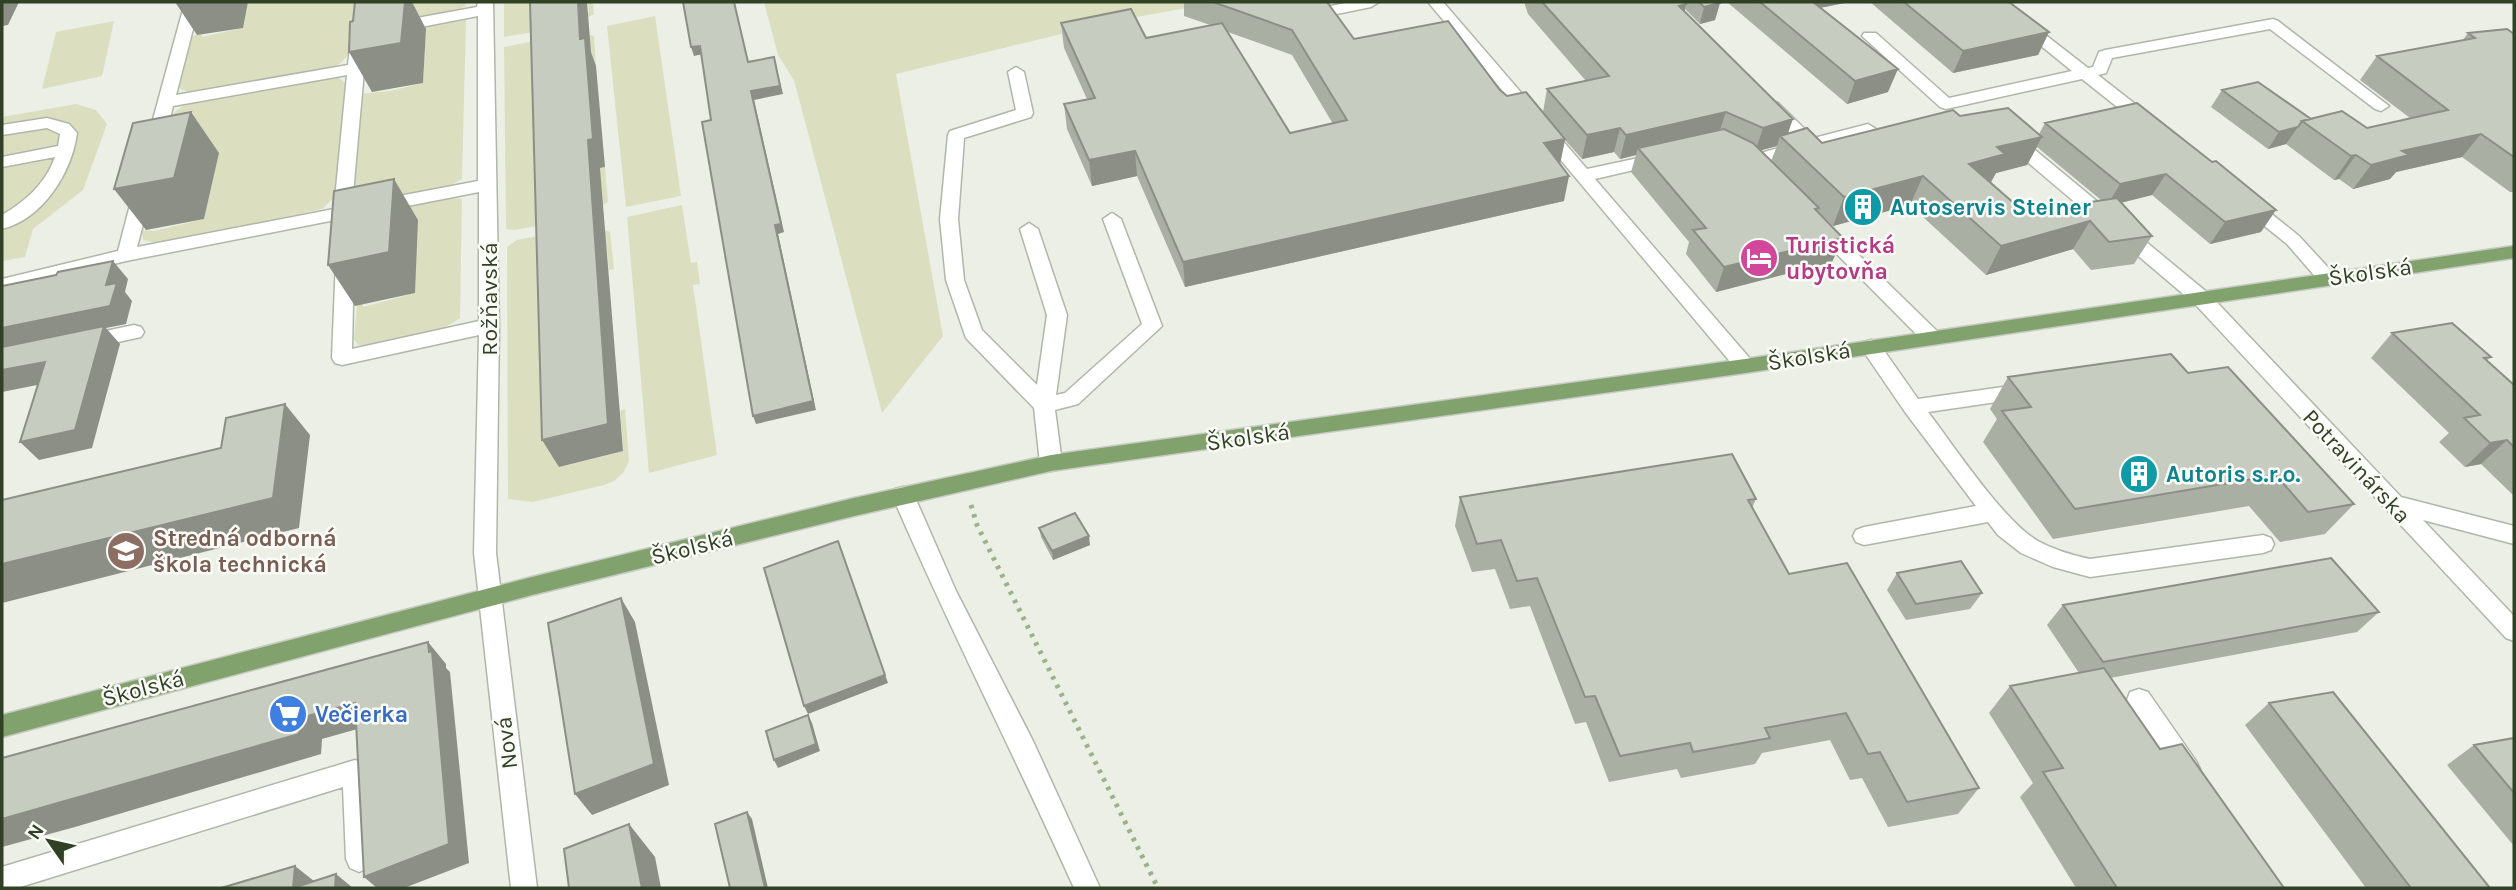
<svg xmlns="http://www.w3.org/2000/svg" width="2516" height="890" viewBox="0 0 2516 890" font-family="Karla,sans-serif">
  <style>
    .green { fill: #dbdfc0 }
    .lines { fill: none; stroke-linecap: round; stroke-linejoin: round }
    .minor-casing { stroke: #afb7a8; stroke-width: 3 }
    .major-casing { stroke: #c5cac2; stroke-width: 3 }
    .path { stroke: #9bb188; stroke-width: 5; stroke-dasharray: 3.5 6; stroke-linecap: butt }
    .minor { fill: #fff; fill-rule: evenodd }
    .major { fill: #82a26d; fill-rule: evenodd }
    .wall { fill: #aaafa4; fill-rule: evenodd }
    .shaded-wall { fill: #8b8f86 }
    .building { fill: #c6ccbf; stroke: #8b8f86; stroke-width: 2 }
    .labels { text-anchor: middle; stroke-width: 5; stroke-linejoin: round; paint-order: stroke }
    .culture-label { font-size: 23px; font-weight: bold; fill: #0d838f; stroke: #fafbf7; text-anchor: start }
    .hotel-label { font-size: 23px; font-weight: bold; fill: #b23c85; stroke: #fafbf7; text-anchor: start }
    .street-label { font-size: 23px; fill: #304125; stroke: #fafbf7 }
    .education-label { font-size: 23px; font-weight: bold; fill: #785e54; stroke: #fafbf7; text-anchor: start }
    .shop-label { font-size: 23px; font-weight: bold; fill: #366cbe; stroke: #fafbf7; text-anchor: start }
  </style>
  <rect width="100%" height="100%" fill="#ebefe6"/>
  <path class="green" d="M248,2H357C354,26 358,59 330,69L191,93L178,88L191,36L202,34V37L242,28Z
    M364,2H466V6L453,12L361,28Z
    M504,2H542L543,21L589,12L588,2H593L594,14L573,26L504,37Z
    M764,2H1219L1115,21L896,74L943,336L882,413L794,80L778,55Z
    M655,16L681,196L626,207L607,26Z
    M466,20L462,179L445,188L382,201L352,193L360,94L390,91L423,83L426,30L373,36Z
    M114,21L102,76L42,89L56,32Z
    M578,32L594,36L596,66H592L602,196L600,168L605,167L608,202L584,217L515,230L506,229L504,47Z
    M329,76L338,77L345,83L335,190L332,200L322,209L162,244L143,240L142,230L154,231L204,219L219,153L170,116L185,104Z
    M76,104L96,110L107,124L83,190L33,229L25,257L2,261V117Z
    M449,198L462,199L460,318C437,335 387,350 358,345L354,339L357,306L363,304V307L415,293L382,211Z
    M682,205L691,263L697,262L700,284L693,285L717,455L649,473L627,217Z
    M594,225L610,232L614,269L609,270L606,239L552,251L559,467L623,451L620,411L625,409L629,461L623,473L614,481L604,485L533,502L508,499L507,247L517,240Z"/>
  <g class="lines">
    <defs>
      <path id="minor" d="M185,2H200L176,95L348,65L351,37L359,32L365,34L367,37L352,205L478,181V16L395,32L387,27L395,22L477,7L478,2H493L499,326L496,553L537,888H511L474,553L479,335L342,365L335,363L332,358L336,259L338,255H352L354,259L352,349L479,321V192L351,217L348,221L342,223L335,220L126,261L2,291V279L118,251L134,190L143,184L152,190L137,247L334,209L347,75L173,106L164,145L155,150L149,149L146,145Z
        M1350,2H1379L1371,7L1307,20L1299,15L1302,12Z
        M1428,2H1443L1587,169L1662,153L1668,154L1671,158L1668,162L1595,179L1752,361L1755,366L1752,371H1738Z
        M1987,2H2003L2088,68L2093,67L2099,52L2105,50L2273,19L2278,21L2389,106L2381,111L2375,109L2270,29L2112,58L2106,73L2098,75L2153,118L2155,122L2153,126H2141L2082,79L1946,109L1940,107L1862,36L1864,33H1876L1949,98L2072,71Z
        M1016,67L1024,72L1033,113L1031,117L964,138L958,219L964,280L982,330L1037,385L1047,315L1020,229L1029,223L1038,229L1067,315L1056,395L1065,393L1142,324L1103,219L1112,213L1121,219L1162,326L1078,404L1055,410L1062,463L1059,469L1051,471L1043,469L1040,463L1034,408L966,338L946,280L940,219L948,135L950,131L1016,110L1008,72Z
        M1772,101L1778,103L1814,138L1868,124L1876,129L1874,133L1765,163L1773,171L1764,176L1758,175L1744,161L1747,157L1799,142L1764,106Z
        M47,118L69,124L77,133C72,172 43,219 2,229V215C25,202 46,183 55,157L2,167V157L58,146L60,134L47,128L2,135V125Z
        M2011,134L2017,135L2209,294L2401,497L2514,526V544L2423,520L2514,616V641L2506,638L2195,304L2005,143L2003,139L2005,135Z
        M2248,198L2254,200L2299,236L2334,274L2336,278L2334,282H2320L2287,244L2242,208L2239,204Z
        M1819,220L1825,222L1939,333L1942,338L1939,343H1925L1813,230L1810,226L1813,222Z
        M134,325L141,327L144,332L141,337L86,349L79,347L76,342L79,337L86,335Z
        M1871,340L1878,342L1918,399L2024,384L2031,386L2034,391L2031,396L2024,398L1928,412C1954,446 2004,522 2038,541C2054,550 2072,555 2090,559L2263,535L2271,538L2274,544L2271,550L2263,553L2090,577L2053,567L2021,553L1998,535L1988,522L1864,545L1856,542L1853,536L1856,530L1864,527L1976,506L1905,412L1864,352L1861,347L1864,342Z
        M903,487L911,489L914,495L956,591L1033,741L1100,888H1074C1015,756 949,628 892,495L895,489Z
        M2139,689L2148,692L2196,761L2200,769L2196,777L2187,781L2178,777L2130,708L2127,700L2130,692Z
        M355,760L364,764L368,772L372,859L368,868L359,872L350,868L346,859L343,787L17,888H2V867Z"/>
      <path id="major" d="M2514,246V258L1745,373L1051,471L854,516L532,595L2,737V715L532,577L854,498L1051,455L1745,359Z"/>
    </defs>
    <use href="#minor" class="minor-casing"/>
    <use href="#major" class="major-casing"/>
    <path class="path" d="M971,505L977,525L1158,888"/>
    <use href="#minor" class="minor"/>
    <use href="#major" class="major"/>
  </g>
  <path class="wall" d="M1184,2H1327L1354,39L1500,90L1507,96L1543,112L1547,89L1586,81L1528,14L1524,2H1720L1715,20L1700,24L1685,9L1684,11L1788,134L1822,143L1960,116L2039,134L2045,123L2137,103L2261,232L2210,244L2152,195L2121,203L2152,236L2134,264L2091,270L2073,249L1986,275L1910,205L1833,226L1818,211L1843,238L1832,262L1716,292L1686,254L1689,242L1631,172L1636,155L1620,159L1614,152L1582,159L1565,140L1560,164L1564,201L1185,287L1137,176L1092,186L1067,129L1064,104L1087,99L1064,48L1061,23L1146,38L1210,25L1184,16ZM1228,32L1292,55L1333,124L1290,133ZM1777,146L1771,161L1761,150ZM2037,147L2101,200L2024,212L1991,182L1996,173L2027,165Z
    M1727,2H1850L1820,8L1888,92L1847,104Z
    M1870,2H2009L2049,32L2038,55L1953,73Z
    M2468,33L2514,34V192H2510L2462,157L2396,172L2390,179L2353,189L2339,179L2334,180L2286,144L2268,149L2211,107L2222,90L2311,119L2367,128L2410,118L2360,80L2377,56L2462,41Z
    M2392,333L2491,357L2487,360L2514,385V496L2481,464L2465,467L2439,442L2449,433L2371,358Z
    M2188,373L2354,504L2325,534L2280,542L2249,506L2053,539L1983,442L1997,419L1990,409L2008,377Z
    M1460,497L1756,499L1752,508L1789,574L1979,788L1958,814L1888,827L1862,778L1850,780L1830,740L1762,753L1755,764L1681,778L1677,769L1609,782L1586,722L1575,724L1530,606L1510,609L1495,569L1472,572L1455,526Z
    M1039,528L1090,545L1053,560L1041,537Z
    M1897,573L1982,593L1970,609L1906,620L1887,590Z
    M2063,605L2379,612L2357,632L2110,678L2160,749L2284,888H2076L2020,797L2033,783L1989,713L2010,686L2079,673L2047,625Z
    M2269,703L2490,888H2366L2245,725Z
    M2514,738V846L2447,765L2474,745Z"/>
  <path class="shaded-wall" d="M2,2H19L8,25L2,26Z
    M175,2H248L243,28L197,35Z
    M405,2H412L426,29L423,83L372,92L349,52Z
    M578,2H587L591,52L596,66L605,167L600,168L623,451L559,467L542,440L580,39Z
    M1796,2H1850L1792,13Z
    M1720,3L1715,20L1700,24L1704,7Z
    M1686,4L1680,28L1679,6Z
    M2049,32L2038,55L1953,73L1963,51Z
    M700,46L703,54L694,56L691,47Z
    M774,57L783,94L754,100L784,232L778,234L816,410L756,424L753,416L775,225L751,91Z
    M1898,69L1888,92L1847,104L1855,81Z
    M191,112L219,153L204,219L146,230L114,189Z
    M1726,112L1718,136L1638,148L1636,155L1620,159L1626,135Z
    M1793,119L1785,141L1780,136L1777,146L1755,152L1763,128Z
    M2298,127L2286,144L2268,149L2279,132Z
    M1620,128L1614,152L1582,159L1587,135Z
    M2481,134L2462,157L2396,172L2390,179L2353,189L2371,165L2402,151Z
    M2042,137L2027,165L1996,173L1991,182L1969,164L1997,147Z
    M1565,139L1560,164L1544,143Z
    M1135,151L1137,176L1092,186L1089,160Z
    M2356,155L2339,179L2334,180L2351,156Z
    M2166,174L2152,195L2107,206L2120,184Z
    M1569,176L1564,201L1185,287L1183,262Z
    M1923,176L1910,205L1833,226L1844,197Z
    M394,179L418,220L415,293L355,306L328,265Z
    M2276,210L2261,232L2210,244L2225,222Z
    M2090,221L2073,249L1986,275L2001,246Z
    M1843,238L1832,262L1716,292L1724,267Z
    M113,261L128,279L125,292L132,301L126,324L106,328L120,344L92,448L39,460L20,442L103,329L2,350V328L106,285Z
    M45,362L62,380L2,392V370Z
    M285,404L310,435L299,528L2,603V564L273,498Z
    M2507,440L2481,464L2465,467L2490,443Z
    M1089,536L1090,545L1053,560L1052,551Z
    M838,541L888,683L808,714L804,706Z
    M621,598L635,622L669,785L592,815L575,794Z
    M428,642L446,664V668L450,672L469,863L404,888H377L364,877L429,652Z
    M355,703L375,724L322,739L321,754L75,827L2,847V819L300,718Z
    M808,715L812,723L820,751L778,768L774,760Z
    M747,812L752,819L768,888H765Z
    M629,824L655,857L661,888H642Z
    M295,866L319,885L293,888Z
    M336,874L353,888H335Z"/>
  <path class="building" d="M355,2H405L401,43L349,52L350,22L353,21Z
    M530,2H578L580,39L585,38L593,139L588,140L608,424L542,440Z
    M683,2H734L748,62L774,57L780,86L751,91L781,224L775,225L813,401L753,416L702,122L711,120L700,46L691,47Z
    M1213,2H1327L1354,39L1448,21L1500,90L1507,96L1526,92L1565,139L1544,143L1569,176L1183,262L1135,151L1089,160L1064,104L1095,98L1061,23L1131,9L1146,38L1222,23L1290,133L1347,120L1292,30Z
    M1542,2H1684L1686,4L1679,6L1793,119L1763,128L1726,112L1626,135L1620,128L1587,135L1547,89L1609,76Z
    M1699,2H1720V3L1704,7Z
    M1760,2H1813L1898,69L1855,81Z
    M1904,2H2009L2049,32L1963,51Z
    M2507,29L2514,34V157L2481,134L2402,151L2409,155L2371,165L2356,155L2351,156L2302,121L2342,111L2367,128L2448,110L2377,56L2475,38L2468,33Z
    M2258,82L2311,119L2302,121L2298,127L2279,132L2222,90Z
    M2137,103L2212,162L2216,161L2276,210L2225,222L2166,174L2120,184L2045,123Z
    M2008,108L2042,137L1997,147L2005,154L1969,164L2024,212L2117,198L2152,236L2109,242L2090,221L2001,246L1923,176L1844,197L1780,136L1807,128L1822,143L1953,110L1960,116Z
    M191,112L174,178L114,189L133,123Z
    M1724,129L1753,143L1819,208L1815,209L1843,238L1724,267L1693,230L1706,228L1638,148Z
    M394,179L389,252L328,265L334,191Z
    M113,261L106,285L117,283L110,306L2,328V286L56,275L58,272Z
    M2452,323L2491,357L2484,358L2514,385V447L2507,440L2490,443L2464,418L2480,415L2392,333Z
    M104,326L75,430L20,442L45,362L2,370V347Z
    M2171,354L2188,373L2228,367L2354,504L2308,512L2276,475L2075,509L2002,411L2031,407L2008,377Z
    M285,404L273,498L2,564V500L221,448L226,418Z
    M1732,454L1756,499L1748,500L1789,574L1847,563L1979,788L1907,802L1880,752L1868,754L1846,713L1765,728L1770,738L1693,752L1690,743L1620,756L1595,696L1585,697L1537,578L1517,581L1501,540L1477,544L1460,497Z
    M1075,513L1089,536L1052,551L1039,528Z
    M838,541L885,675L804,706L764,568Z
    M2331,558L2379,612L2103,662L2063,605Z
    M1961,561L1982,593L1916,604L1897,573Z
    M621,598L654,764L575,794L548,623Z
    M428,642L429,652L432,651L449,844L364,877L355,703L300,718L299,734L2,819V758Z
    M2104,668L2160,749L2182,744L2284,888H2117L2043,772L2063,768L2010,686Z
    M2333,692L2490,888H2411L2269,703Z
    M808,715L816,744L774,760L766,731Z
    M2514,738V793L2474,745Z
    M747,812L765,888H730L715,824Z
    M629,824L642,888H569L564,849Z
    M295,866L293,888L336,874L335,888H221Z"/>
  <defs>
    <symbol id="building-disc" viewBox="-11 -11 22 22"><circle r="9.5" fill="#0f9aa8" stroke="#fafbf7"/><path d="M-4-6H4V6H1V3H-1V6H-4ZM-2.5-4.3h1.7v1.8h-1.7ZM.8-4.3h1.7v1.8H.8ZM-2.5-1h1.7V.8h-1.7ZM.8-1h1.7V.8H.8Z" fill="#fff"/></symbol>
    <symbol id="hotel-disc" viewBox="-11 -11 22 22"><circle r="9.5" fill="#d1479c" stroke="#fafbf7"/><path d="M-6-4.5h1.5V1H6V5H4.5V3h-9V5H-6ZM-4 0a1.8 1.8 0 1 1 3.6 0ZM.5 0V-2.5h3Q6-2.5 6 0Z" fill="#fff"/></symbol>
    <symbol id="school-disc" viewBox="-11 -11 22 22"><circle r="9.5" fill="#8d6e63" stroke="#fafbf7"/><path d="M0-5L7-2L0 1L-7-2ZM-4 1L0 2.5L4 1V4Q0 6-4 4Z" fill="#fff"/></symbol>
    <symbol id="supermarket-disc" viewBox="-11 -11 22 22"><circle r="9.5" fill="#3f7fe0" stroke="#fafbf7"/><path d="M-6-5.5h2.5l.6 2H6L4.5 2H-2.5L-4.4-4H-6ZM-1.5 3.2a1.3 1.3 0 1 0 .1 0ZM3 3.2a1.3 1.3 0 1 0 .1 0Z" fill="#fff"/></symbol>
  </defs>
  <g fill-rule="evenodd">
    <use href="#building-disc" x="1841" y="185" width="44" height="44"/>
    <use href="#hotel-disc" x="1737" y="236" width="44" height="44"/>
    <use href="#building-disc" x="2117" y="452" width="44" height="44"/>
    <use href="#school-disc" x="104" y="529" width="44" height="44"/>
    <use href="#supermarket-disc" x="266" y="692" width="44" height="44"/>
  </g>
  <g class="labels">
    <g class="culture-label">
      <text x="1890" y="215">Autoservis Steiner</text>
      <text x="2166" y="482">Autoris s.r.o.</text>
    </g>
    <g class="hotel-label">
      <text x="1786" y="253">Turistická<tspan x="1786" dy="26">ubytovňa</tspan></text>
    </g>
    <g class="street-label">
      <text transform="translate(2370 272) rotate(-8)" y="8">Školská</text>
      <text transform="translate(489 299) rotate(-90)" y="8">Rožňavská</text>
      <text transform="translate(1809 356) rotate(-9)" y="8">Školská</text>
      <text transform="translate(1248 437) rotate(-8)" y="8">Školská</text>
      <text transform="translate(2357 466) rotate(47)" y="8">Potravinárska</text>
      <text transform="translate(692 547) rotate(-14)" y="8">Školská</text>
      <text transform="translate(143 688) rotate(-15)" y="8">Školská</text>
      <text transform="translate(506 743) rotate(-97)" y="8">Nová</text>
    </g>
    <g class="education-label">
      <text x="153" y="546">Stredná odborná<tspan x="153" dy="26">škola technická</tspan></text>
    </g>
    <g class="shop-label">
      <text x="315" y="722">Večierka</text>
    </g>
  </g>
  <rect width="2516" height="890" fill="none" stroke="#304125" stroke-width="7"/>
  <g transform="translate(49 841) rotate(304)" stroke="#fafbf7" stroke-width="5" paint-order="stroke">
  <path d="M0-5L12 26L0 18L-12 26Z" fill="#304125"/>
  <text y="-10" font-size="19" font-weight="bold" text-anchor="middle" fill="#304125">N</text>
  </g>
</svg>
